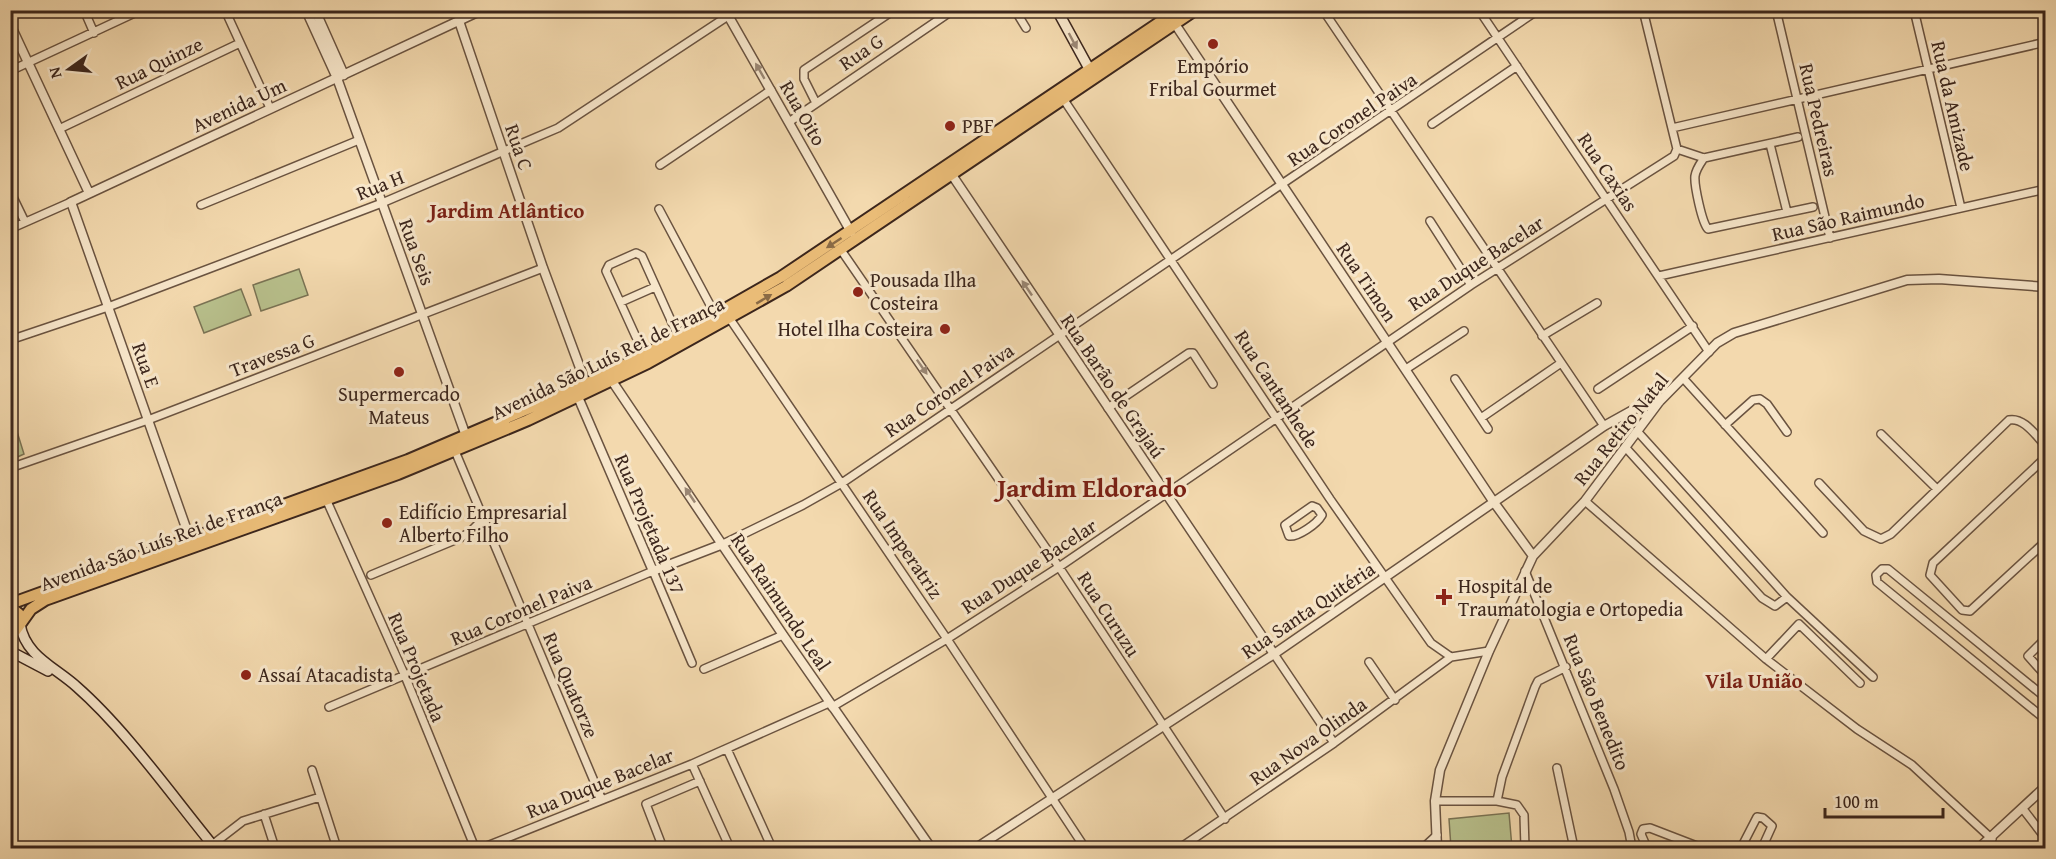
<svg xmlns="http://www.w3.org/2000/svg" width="2056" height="859" viewBox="0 0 2056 859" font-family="'Gentium Book Plus',serif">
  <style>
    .green { fill: #b8c08c; stroke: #7a7354; stroke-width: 1.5 }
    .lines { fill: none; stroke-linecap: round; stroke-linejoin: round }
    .minor-casing { stroke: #6a5340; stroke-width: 10 }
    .tertiary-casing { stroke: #6a5340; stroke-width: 11 }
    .secondary-casing { stroke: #3c261c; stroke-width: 12 }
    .primary-casing { stroke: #3c261c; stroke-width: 14 }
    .minor { stroke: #f7e6ca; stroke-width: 7 }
    .tertiary { stroke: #f7e6ca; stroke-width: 8 }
    .secondary { stroke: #f7e6ca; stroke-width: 9 }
    .primary { stroke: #eabc77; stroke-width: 10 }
    .oneway { fill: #9a8673 }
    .oneway2 { fill: #8a6a45 }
    .poi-dot { fill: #8f2418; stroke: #f7e6ca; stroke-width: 2 }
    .labels { text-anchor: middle; stroke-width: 6; stroke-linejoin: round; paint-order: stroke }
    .street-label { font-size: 20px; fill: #3c261c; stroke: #f7e6ca }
    .poi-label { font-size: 20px; fill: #3c261c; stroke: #f7e6ca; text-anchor: start }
    .neighbourhood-label { font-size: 21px; font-weight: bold; fill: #7a1f14; stroke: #f7e6ca }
    .district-label { font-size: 26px; font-weight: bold; fill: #7a1f14; stroke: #f7e6ca }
  </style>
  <rect width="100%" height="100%" fill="#f3d9ae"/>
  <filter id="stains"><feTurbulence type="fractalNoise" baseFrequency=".00333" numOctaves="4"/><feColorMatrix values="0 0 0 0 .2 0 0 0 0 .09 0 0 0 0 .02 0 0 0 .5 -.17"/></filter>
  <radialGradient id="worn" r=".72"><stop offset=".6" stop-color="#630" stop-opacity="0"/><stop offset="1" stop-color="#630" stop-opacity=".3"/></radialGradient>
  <path class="green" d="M299,269L308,295L261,311L253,285Z
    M241,289L251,315L204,333L194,307Z
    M10,409L24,454L11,460H10Z
    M1509,813L1512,848H1451L1449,819Z"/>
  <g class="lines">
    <defs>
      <path id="minor" d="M84,10L94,33
        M225,10L270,108
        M459,10L463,19
        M1015,10L1026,28
        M1323,10L1604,426
        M1479,10L1709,352
        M1776,10L1830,238
        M1914,10L1961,208
        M10,71L141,10
        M1064,100L1330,499L1431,643L1451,657L1489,651
        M816,103L804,79V70L891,12
        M789,122L953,10
        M1432,124L1517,66
        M1672,128L2046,42
        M59,129L240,43
        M1770,144L1787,212
        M1677,149L1704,158L1798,137
        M1704,158C1700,164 1696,169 1695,176C1694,185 1702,223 1708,229L1813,207
        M660,165L771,90
        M10,191L25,222
        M201,205L359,140
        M659,209L716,316
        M1430,221L1471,285
        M10,229L71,202
        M841,250L1059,567L1225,819
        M1659,276L2046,189
        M621,302L655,287
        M730,319L947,639L1085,848
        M1542,336L1597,303
        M636,337L606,271L609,265L636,253L642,256L678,336
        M10,340L108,307L382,203L558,128L737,10
        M1406,369L1464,331
        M1683,378L1823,533
        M1455,379L1488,429
        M1598,389L1693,326
        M1108,408L1189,353H1193L1213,384
        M1481,418L1561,363
        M1725,425L1753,400L1760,399L1767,404L1787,432
        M1637,431L1787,597L1873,677
        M1881,434L1937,489
        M1626,448L1762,598L1775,606L1787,597
        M455,451L602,800
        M2046,457L1933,563L1930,575L1962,610L1970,611L2046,541
        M10,468L148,420L543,268
        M1819,483L1864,531L1881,539L1891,534L2009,420C2024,417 2036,436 2046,446
        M326,499L405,676L475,848
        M1585,501L1766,659L1857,729L1912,765L1992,839
        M1312,506L1317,508L1322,515C1317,524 1298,537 1289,536L1285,525Z
        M723,544L803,505L842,483L1538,10
        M1525,571L1614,789L1629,832L1632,848
        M371,575L460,538L470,532L484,518
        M2046,638L2028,656L2046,676
        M1274,654L1334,743
        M1766,659L1799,624L1860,683
        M1369,662L1395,700
        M704,669L783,635
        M2046,698L1888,569H1882L1876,575L1877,582L2046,720
        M329,707L653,571L692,663
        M832,707L947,639L1059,567L1471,285L1674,156L1677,149L1643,10
        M727,749L772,848
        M692,764L730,848
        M1557,768L1574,848
        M312,770L337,848
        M1435,801H1497L1517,805L1524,815L1525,848
        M1497,801L1502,777L1535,687L1538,681L1566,667
        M2023,809L2046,839
        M264,814L275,848
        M212,845L243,821L320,797
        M482,848L692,764L829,703
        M663,848L646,804L700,781
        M1180,848L1334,743L1451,657
        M1423,848L1437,835
        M1647,848L1641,834L1643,829L1650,828L1702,848
        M1741,848L1757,817L1763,818L1772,826L1762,848"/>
      <path id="tertiary" d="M306,10L337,78L466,436
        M315,10L344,75
        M725,10L851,232
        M459,21L543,268L586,384
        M10,24L89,193
        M1175,24L1493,501L1533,556
        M952,175L1274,654
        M606,378L612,381L783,635L931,848
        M578,397L653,571L723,544
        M190,539L71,202L482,10
        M976,848L1274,654L1604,426L1640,406L1659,402
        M1437,848L1435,801L1440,770L1489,651L1533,556L1585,501L1659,402L1717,343L1734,333L1907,280L1939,279L2046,287
        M1979,848L2046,786"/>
      <path id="secondary" d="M1057,10L1092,74
        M20,624C25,656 55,667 77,687C126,730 173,797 215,848
        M10,651L48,671"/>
      <path id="primary" d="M10,604L408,460L586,384L646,354L781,277L1178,10
        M10,607L19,614L21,623L10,638
        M21,623L31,609L45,600L398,474L528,420L648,363L786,286L1195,10"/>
    </defs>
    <use href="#minor" class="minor-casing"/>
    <use href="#tertiary" class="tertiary-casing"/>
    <use href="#secondary" class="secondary-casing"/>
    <use href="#primary" class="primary-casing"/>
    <use href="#minor" class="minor"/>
    <use href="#tertiary" class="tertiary"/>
    <use href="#secondary" class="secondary"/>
    <use href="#primary" class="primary"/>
  </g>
  <defs><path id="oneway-solid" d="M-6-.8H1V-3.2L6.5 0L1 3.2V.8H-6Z" transform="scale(1.5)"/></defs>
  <g class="oneway">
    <use href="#oneway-solid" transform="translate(1073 41) rotate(62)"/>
    <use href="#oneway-solid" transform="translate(760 71) rotate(-120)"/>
    <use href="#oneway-solid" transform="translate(1027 288) rotate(-124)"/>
    <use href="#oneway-solid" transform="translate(922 367) rotate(55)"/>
    <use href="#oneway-solid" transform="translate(690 495) rotate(-124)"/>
  </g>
  <g class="oneway2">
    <use href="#oneway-solid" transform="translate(834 243) rotate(147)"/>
    <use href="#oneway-solid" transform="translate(764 299) rotate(-31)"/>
  </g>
  <g class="poi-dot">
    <circle cx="1213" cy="44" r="6"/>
    <circle cx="950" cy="126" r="6"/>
    <circle cx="858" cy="292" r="6"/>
    <circle cx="945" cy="329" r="6"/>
    <circle cx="399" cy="372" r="6"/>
    <circle cx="387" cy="523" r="6"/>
    <path d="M1441 588h6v6h6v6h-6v6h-6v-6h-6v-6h6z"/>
    <circle cx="246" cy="675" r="6"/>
  </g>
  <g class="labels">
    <g class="street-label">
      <text transform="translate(861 52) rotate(-34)" y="7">Rua G</text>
      <text transform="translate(159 63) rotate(-26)" y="7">Rua Quinze</text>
      <text transform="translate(239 105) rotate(-25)" y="7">Avenida Um</text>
      <text transform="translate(1953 106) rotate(77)" y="7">Rua da Amizade</text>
      <text transform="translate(803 113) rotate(60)" y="7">Rua Oito</text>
      <text transform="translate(1352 119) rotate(-34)" y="7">Rua Coronel Paiva</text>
      <text transform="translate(1819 120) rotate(77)" y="7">Rua Pedreiras</text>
      <text transform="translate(519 147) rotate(71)" y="7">Rua C</text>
      <text transform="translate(1608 172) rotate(56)" y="7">Rua Caxias</text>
      <text transform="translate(380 185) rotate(-22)" y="7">Rua H</text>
      <text transform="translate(1848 217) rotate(-13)" y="7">Rua São Raimundo</text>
      <text transform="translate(417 252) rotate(70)" y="7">Rua Seis</text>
      <text transform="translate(1476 263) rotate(-33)" y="7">Rua Duque Bacelar</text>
      <text transform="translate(1367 282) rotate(56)" y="7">Rua Timon</text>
      <text transform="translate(272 355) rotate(-21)" y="7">Travessa G</text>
      <text transform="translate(608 358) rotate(-26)" y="7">Avenida São Luís Rei de França</text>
      <text transform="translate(146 365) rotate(71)" y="7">Rua E</text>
      <text transform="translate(1113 386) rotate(56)" y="7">Rua Barão de Grajaú</text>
      <text transform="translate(1277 389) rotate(57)" y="7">Rua Cantanhede</text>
      <text transform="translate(949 390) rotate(-34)" y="7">Rua Coronel Paiva</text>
      <text transform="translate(1621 429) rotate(-51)" y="7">Rua Retiro Natal</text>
      <text transform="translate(650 524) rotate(67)" y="7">Rua Projetada 137</text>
      <text transform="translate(161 541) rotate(-20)" y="7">Avenida São Luís Rei de França</text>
      <text transform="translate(903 544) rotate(56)" y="7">Rua Imperatriz</text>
      <text transform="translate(1029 566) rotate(-33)" y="7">Rua Duque Bacelar</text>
      <text transform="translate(781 602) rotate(56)" y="7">Rua Raimundo Leal</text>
      <text transform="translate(521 610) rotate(-23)" y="7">Rua Coronel Paiva</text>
      <text transform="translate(1308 610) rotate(-34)" y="7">Rua Santa Quitéria</text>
      <text transform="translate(1109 614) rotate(57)" y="7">Rua Curuzu</text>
      <text transform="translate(417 667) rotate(67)" y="7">Rua Projetada</text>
      <text transform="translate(571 685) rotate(67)" y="7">Rua Quatorze</text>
      <text transform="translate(1597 702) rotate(68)" y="7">Rua São Benedito</text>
      <text transform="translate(1308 741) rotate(-35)" y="7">Rua Nova Olinda</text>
      <text transform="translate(600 783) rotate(-22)" y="7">Rua Duque Bacelar</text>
    </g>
    <g class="poi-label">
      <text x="1213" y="73" text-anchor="middle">Empório<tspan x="1213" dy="23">Fribal Gourmet</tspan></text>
      <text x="962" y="133">PBF</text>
      <text x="870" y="287">Pousada Ilha<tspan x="870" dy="23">Costeira</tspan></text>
      <text x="933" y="336" text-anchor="end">Hotel Ilha Costeira</text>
      <text x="399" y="401" text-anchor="middle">Supermercado<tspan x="399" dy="23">Mateus</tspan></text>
      <text x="399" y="519">Edifício Empresarial<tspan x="399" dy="23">Alberto Filho</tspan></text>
      <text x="1458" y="593">Hospital de<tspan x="1458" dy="23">Traumatologia e Ortopedia</tspan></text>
      <text x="258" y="682">Assaí Atacadista</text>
    </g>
    <g class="neighbourhood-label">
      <text x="507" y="218">Jardim Atlântico</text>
      <text x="1754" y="688">Vila União</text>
    </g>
    <g class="district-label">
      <text x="1092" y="497">Jardim Eldorado</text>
    </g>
  </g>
  <rect width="2056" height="859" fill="none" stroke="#f3d9ae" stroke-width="36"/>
  <rect x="12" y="12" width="2032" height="835" fill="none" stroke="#3c261c" stroke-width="3"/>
  <rect x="18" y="18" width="2020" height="823" fill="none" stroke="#3c261c" stroke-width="1.5"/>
  <g transform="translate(69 69) rotate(255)" stroke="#f7e6ca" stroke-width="4.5" paint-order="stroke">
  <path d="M0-4.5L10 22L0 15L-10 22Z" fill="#3c261c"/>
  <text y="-9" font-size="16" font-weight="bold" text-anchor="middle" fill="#3c261c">N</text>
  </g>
  <path d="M1825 808v9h118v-9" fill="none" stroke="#3c261c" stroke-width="3"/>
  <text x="1834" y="808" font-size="18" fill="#3c261c" stroke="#f7e6ca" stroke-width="4.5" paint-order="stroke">100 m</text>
  <rect width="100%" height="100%" filter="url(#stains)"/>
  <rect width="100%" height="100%" fill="url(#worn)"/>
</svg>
